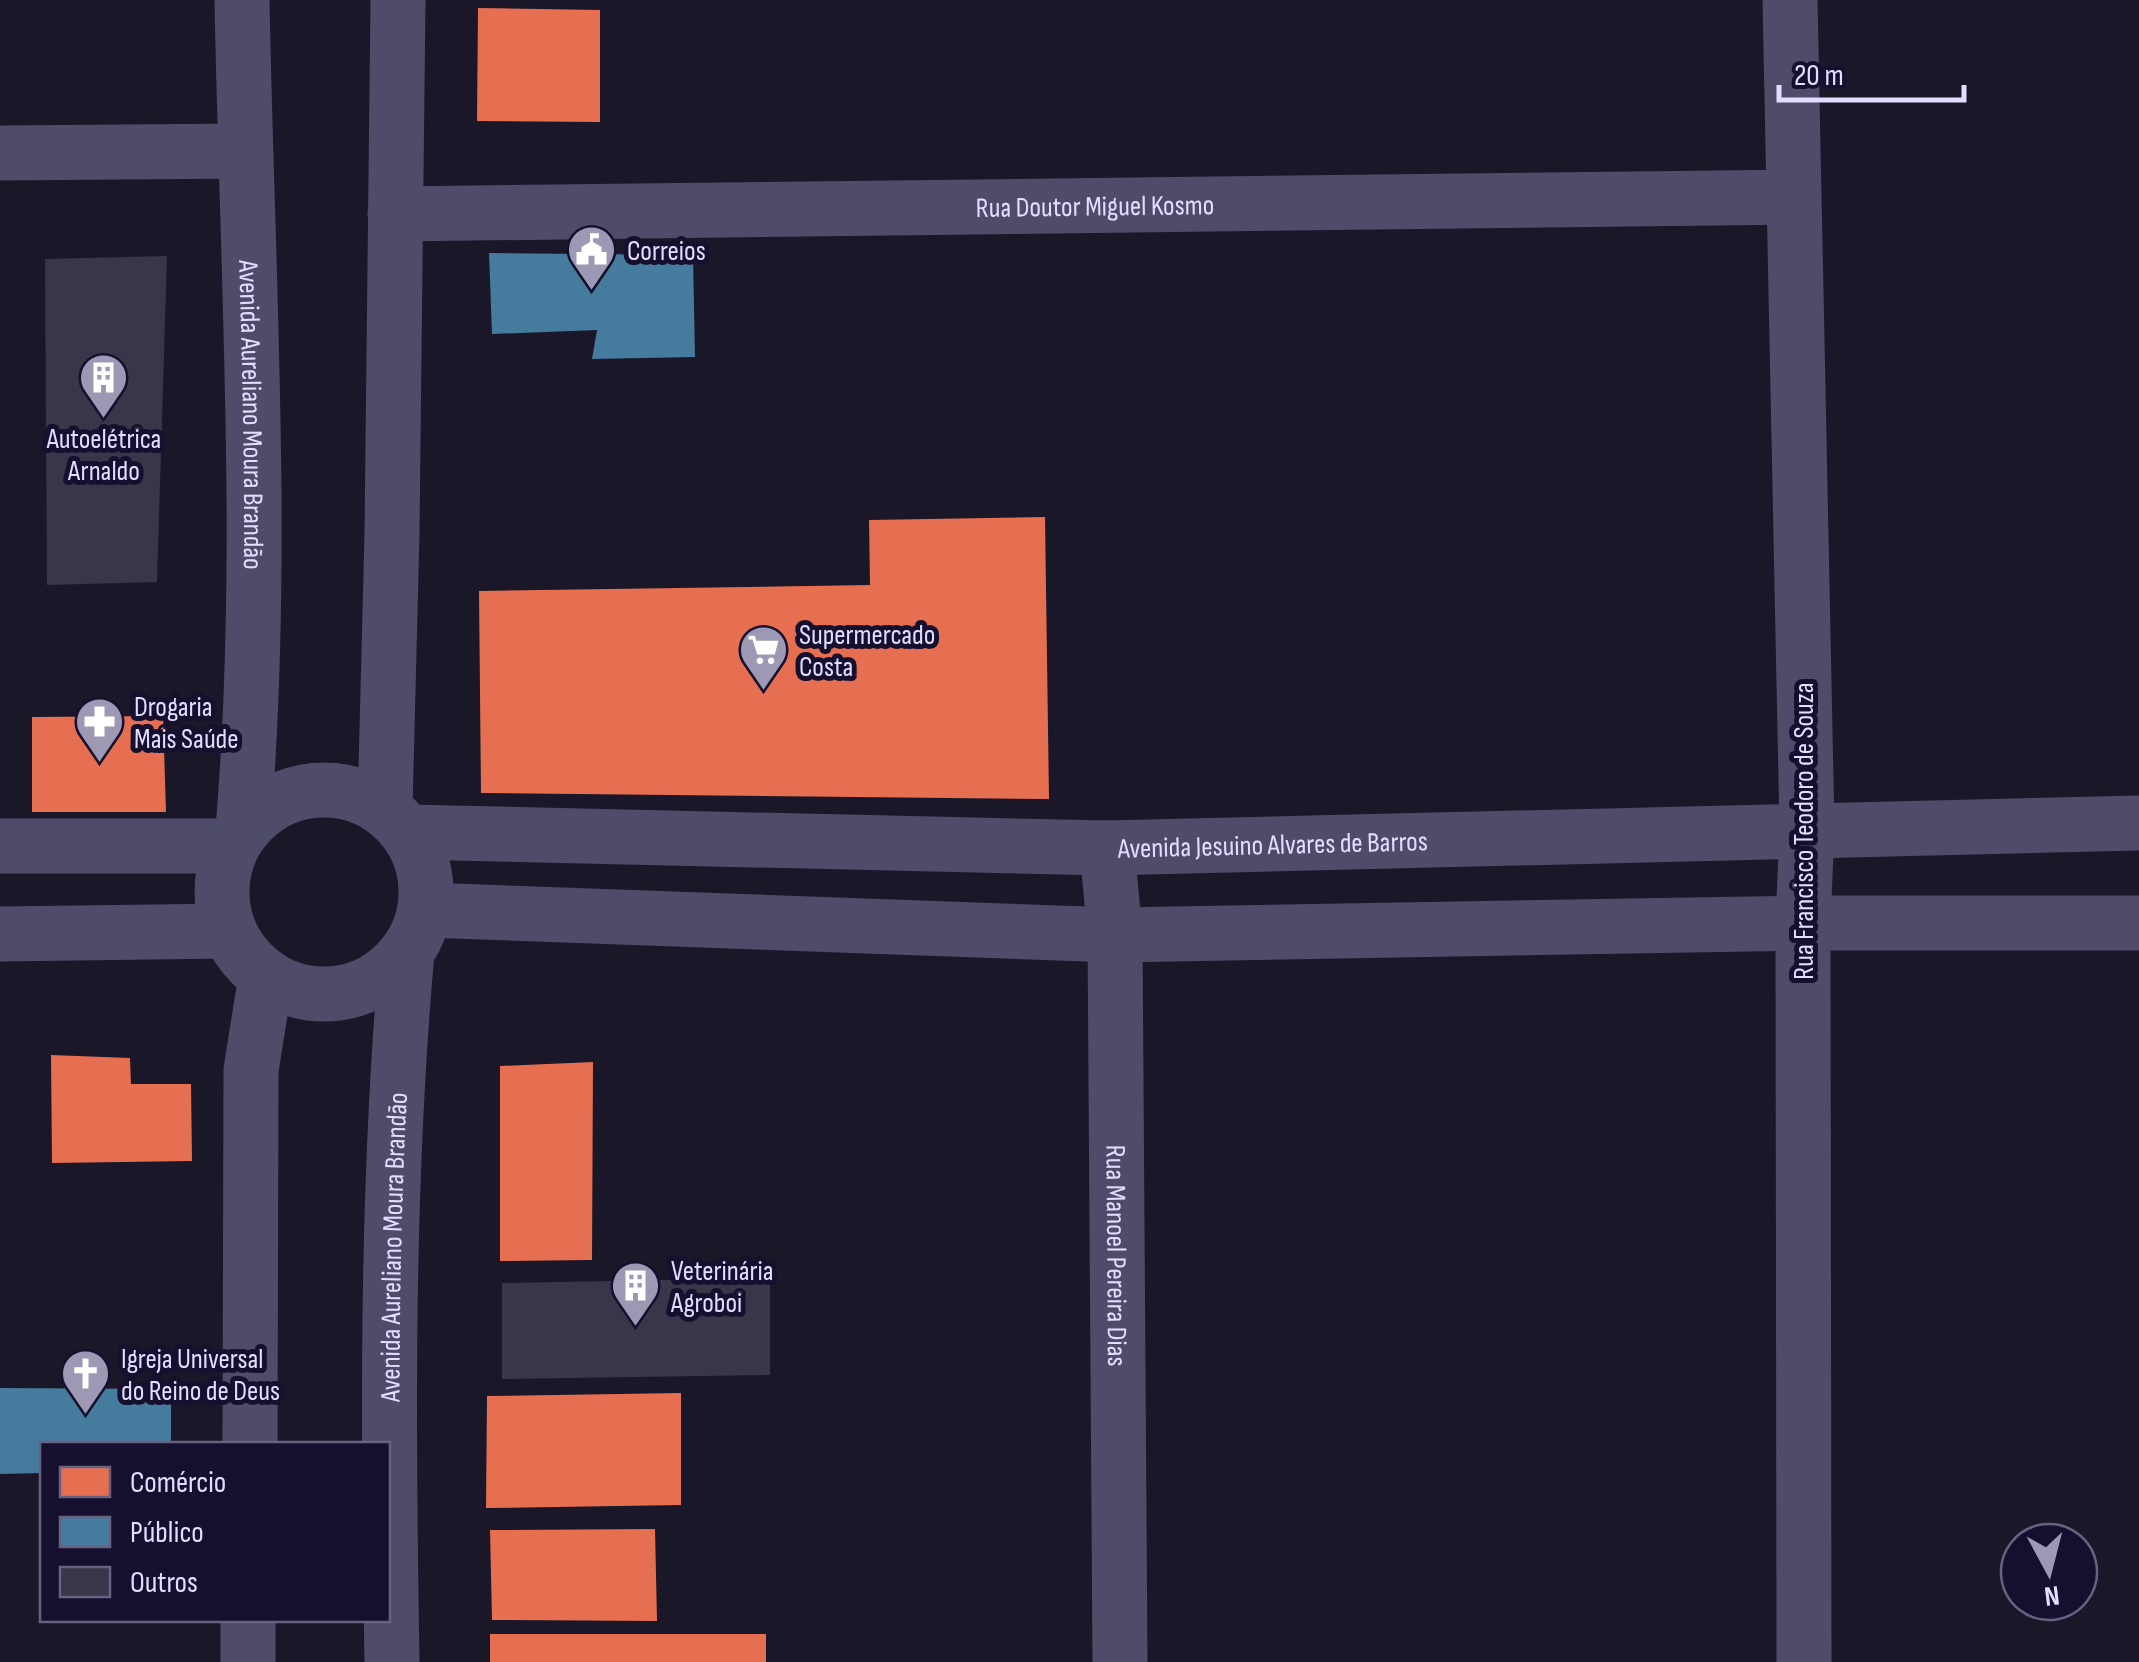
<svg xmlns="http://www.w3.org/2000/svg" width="2139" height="1662" viewBox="0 0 2139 1662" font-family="'Sofia Sans Condensed',sans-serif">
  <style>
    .shops { fill: #e76f51 }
    .public { fill: #457b9d }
    .building { fill: #3a3649 }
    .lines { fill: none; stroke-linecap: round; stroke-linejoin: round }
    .minor { stroke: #4e4c69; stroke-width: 55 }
    .labels { text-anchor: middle; stroke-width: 10; stroke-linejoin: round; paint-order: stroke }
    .street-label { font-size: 28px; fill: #e3deff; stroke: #16102f }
    .poi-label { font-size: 28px; fill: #e3deff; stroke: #16102f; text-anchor: start }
  </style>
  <rect width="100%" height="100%" fill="#1a1728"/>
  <path class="shops" d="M478,8L600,10V122L477,121Z
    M1045,517L1049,799L481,793L479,591L870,585L869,520Z
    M163,716L166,812H32V717Z
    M51,1055L130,1058L131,1084H191L192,1161L52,1163Z
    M593,1062L592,1260L500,1261V1066Z
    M681,1393V1505L486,1508L487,1396Z
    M655,1529L657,1621L492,1620L490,1530Z
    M490,1634H766V1662H490Z"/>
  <path class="public" d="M489,253L693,255L695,357L592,359L597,330L492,334Z
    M0,1388L171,1389V1444H42V1473L0,1474Z"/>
  <path class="building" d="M167,256L157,582L47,585L45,259Z
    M770,1278V1375L502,1379V1283Z"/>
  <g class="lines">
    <g class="minor">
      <path id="s1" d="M242,0C247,275 266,554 243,829"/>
      <path d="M1790,0L1807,829L1803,923L1804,1662"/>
      <path d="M0,153L245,151"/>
      <path id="s2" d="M395,214L1792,197"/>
      <circle cx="324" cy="892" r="102"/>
      <path d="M385,809L392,533L398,0"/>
      <path id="s3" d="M408,832L1107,848L2139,823"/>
      <path d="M0,846H232"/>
      <path id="s4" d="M1107,848L1115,935L1120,1662"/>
      <path d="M425,910L1115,935L1803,923H2139"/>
      <path d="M0,934L229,931"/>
      <path d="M250,1444L251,1070L266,976"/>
      <path d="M248,1662V1620"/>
      <path id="s5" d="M392,1662C388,1425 386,1188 407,952"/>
    </g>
  </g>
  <defs>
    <symbol id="civic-pin" viewBox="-11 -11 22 30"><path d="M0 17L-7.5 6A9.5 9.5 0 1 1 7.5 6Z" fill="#9d98b4" stroke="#16102f"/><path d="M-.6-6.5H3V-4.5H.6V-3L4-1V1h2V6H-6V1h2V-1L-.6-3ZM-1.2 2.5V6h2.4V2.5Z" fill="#fff"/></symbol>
    <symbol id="building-pin" viewBox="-11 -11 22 30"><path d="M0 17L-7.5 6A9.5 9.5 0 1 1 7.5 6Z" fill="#9d98b4" stroke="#16102f"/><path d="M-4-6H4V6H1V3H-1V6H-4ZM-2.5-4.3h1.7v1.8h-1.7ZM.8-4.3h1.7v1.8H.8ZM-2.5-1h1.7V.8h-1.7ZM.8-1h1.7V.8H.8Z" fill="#fff"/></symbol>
    <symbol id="supermarket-pin" viewBox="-11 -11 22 30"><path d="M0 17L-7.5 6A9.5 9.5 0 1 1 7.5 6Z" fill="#9d98b4" stroke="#16102f"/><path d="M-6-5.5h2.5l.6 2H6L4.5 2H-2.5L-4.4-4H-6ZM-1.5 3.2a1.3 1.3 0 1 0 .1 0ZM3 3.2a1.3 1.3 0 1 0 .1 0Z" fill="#fff"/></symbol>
    <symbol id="pharmacy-pin" viewBox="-11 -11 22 30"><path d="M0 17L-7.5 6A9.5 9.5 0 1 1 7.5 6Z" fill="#9d98b4" stroke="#16102f"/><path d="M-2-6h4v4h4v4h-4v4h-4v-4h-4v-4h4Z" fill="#fff"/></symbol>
    <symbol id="church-pin" viewBox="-11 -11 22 30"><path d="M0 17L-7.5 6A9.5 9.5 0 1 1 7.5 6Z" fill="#9d98b4" stroke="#16102f"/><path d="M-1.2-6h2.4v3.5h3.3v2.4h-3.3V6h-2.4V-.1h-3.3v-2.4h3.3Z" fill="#fff"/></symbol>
  </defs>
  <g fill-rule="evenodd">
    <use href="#civic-pin" x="564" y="222" width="55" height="75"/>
    <use href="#building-pin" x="76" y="350" width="55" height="75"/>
    <use href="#supermarket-pin" x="736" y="622" width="55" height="75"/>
    <use href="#pharmacy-pin" x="72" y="694" width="55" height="75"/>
    <use href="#building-pin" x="608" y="1258" width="55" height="75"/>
    <use href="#church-pin" x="58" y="1346" width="55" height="75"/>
  </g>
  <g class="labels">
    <g class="street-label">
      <text dy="10" stroke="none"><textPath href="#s2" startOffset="700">Rua Doutor Miguel Kosmo</textPath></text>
      <text dy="10" stroke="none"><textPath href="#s1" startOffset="415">Avenida Aureliano Moura Brandão</textPath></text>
      <text transform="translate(1803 831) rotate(-90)" y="10">Rua Francisco Teodoro de Souza</text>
      <text dy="10" stroke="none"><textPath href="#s3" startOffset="865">Avenida Jesuino Alvares de Barros</textPath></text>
      <text dy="10" stroke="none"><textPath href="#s5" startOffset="415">Avenida Aureliano Moura Brandão</textPath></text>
      <text dy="10" stroke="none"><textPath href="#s4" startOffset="408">Rua Manoel Pereira Dias</textPath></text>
    </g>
    <g class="poi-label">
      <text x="627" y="260">Correios</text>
      <text x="104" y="448" text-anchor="middle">Autoelétrica<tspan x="104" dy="32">Arnaldo</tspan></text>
      <text x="799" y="644">Supermercado<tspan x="799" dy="32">Costa</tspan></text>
      <text x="134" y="716">Drogaria<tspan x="134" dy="32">Mais Saúde</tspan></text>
      <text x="671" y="1280">Veterinária<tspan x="671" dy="32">Agroboi</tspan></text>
      <text x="121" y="1368">Igreja Universal<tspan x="121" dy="32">do Reino de Deus</tspan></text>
    </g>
  </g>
  <rect x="40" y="1442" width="350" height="180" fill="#16102f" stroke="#686282" stroke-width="2.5"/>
  <rect x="60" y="1467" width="50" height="30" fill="#e76f51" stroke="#686282" stroke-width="2.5"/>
  <text x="130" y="1492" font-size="30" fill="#e3deff">Comércio</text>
  <rect x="60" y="1517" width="50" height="30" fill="#457b9d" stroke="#686282" stroke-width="2.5"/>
  <text x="130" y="1542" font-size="30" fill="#e3deff">Público</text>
  <rect x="60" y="1567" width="50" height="30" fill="#3a3649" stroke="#686282" stroke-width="2.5"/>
  <text x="130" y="1592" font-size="30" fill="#e3deff">Outros</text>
  <g transform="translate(2049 1572) rotate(173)"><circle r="48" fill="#16102f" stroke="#686282" stroke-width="2.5"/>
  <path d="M0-8L18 38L0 25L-18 38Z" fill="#9d98b4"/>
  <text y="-15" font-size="28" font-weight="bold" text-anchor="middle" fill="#e3deff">N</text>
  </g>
  <path d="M1779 85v15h185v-15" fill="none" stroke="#e3deff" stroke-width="5"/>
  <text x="1794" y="85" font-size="30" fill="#e3deff" stroke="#16102f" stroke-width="8" paint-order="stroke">20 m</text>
</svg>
